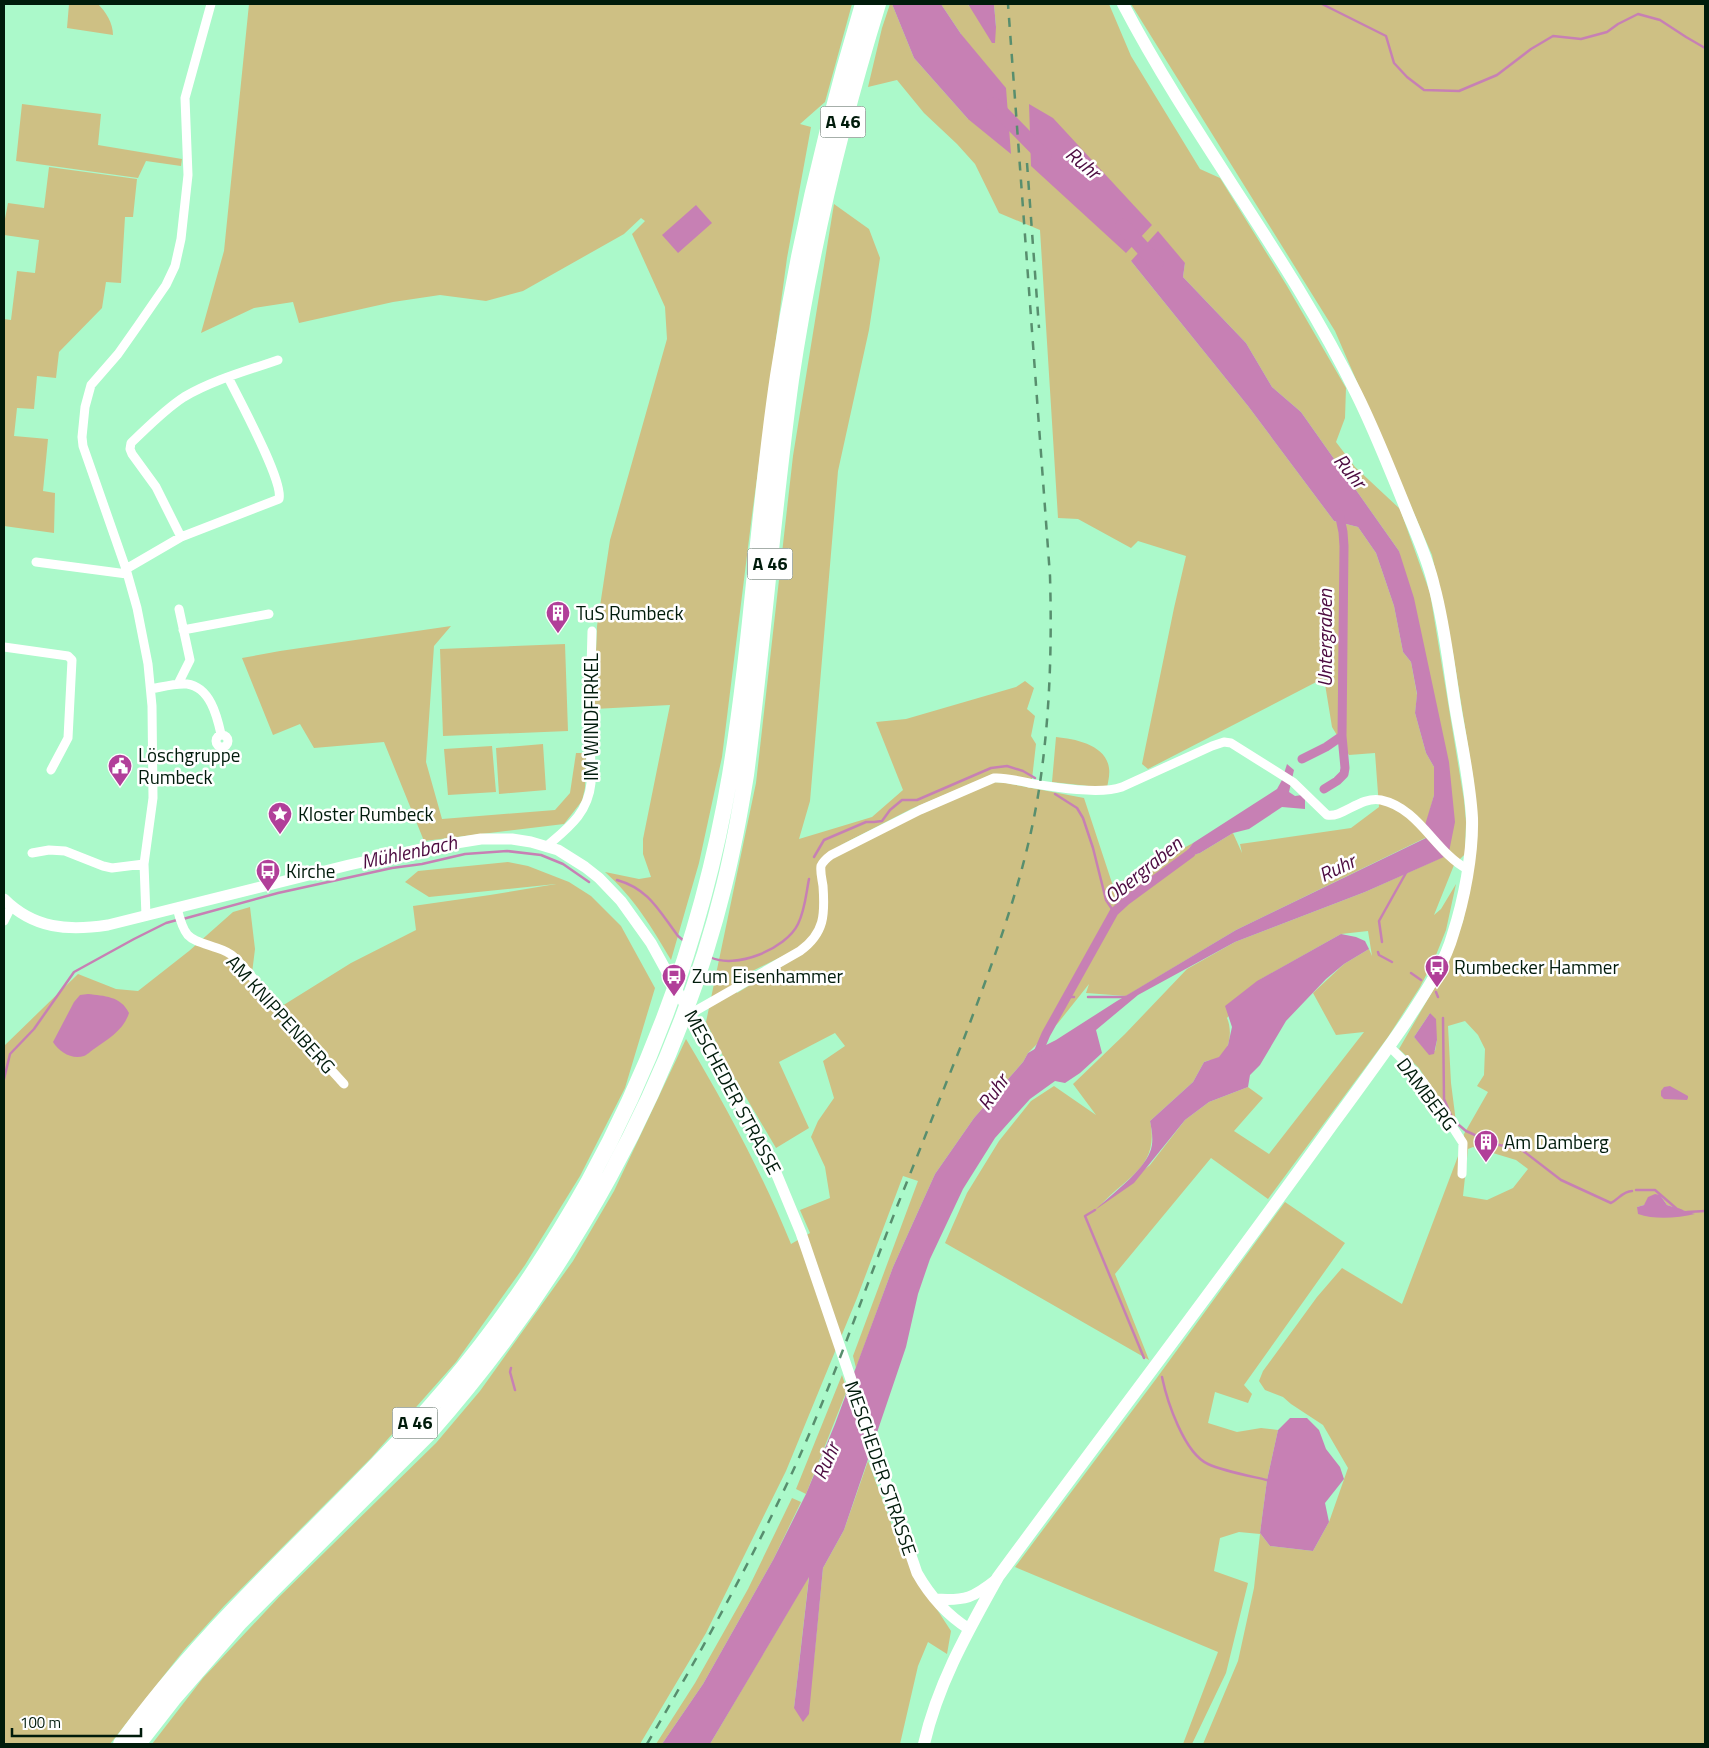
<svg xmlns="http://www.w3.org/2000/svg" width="1709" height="1748" viewBox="0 0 1709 1748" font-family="'Titillium Web',sans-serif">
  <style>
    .green { fill: #cec084; fill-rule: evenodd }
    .water { fill: #c780b4 }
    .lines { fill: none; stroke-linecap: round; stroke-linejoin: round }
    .stream { stroke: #c780b4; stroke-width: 2.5 }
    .canal { stroke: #c780b4; stroke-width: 9 }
    .river { stroke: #c780b4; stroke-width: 15 }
    .minor { stroke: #fff; stroke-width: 9 }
    .tertiary { stroke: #fff; stroke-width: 11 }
    .secondary { stroke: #fff; stroke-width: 12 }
    .motorway { stroke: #fff; stroke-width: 16 }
    .rail { stroke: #588e6e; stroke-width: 2.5; stroke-dasharray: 9 9; stroke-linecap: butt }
    .labels { text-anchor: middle; stroke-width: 5; stroke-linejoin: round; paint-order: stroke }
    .shield { fill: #fff; stroke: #4c5f54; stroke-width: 1 }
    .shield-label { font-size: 18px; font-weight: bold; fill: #001b0b }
    .poi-label { font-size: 19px; fill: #001b0b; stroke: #fff; text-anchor: start }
    .street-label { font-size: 19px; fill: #001b0b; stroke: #fff }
    .water-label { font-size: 20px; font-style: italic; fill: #4c0b40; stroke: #fff }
  </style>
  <rect width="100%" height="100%" fill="#abf9ca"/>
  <path class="green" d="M69,4H98C106,12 113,23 113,35L67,28Z
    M249,4H852L825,102L800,124L811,127L787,258L752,515L722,757L699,863L671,960C651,926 634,898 605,872L639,879L651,877L643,854V839L670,705L594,709L597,626L610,540L667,339L665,307L632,234L645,221L641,218L624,234L523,291L486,301L440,295L393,302L299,323L293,302L254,308L201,333L224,251Z
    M890,4H892L914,58L968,119L961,34L941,4H968L969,6L996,27L994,4H1109L1131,56L1200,169L1220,178L1287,286L1346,388L1345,418L1336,442L1355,467L1400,509L1430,593L1464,800L1466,822L1465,854L1454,865L1434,915L1441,909L1456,884L1446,930L1434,960L1420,987L1388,1037L1268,1199L1211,1158L1115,1274L1149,1360L945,1243L967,1193L999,1141L1031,1101L1054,1086L1096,1115L1073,1084L1125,1034L1187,969L1235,942L1365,892L1443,857L1425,838L1236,930L1126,996L1086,993L1089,984L1058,1023L1028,1053L1023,1062L974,1118L935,1174L893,1267L856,1368L853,1356L918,1181L903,1176L857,1298L786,1471L706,1633L640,1744H152L203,1678L279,1597L436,1443L480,1391L573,1261L614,1191L686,1039C726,1106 762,1173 791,1244L810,1233L800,1210L830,1198L825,1167L811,1137L818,1121L834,1098L823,1061L845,1046L835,1033L779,1062L809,1128L776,1148L731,1072L706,1022L756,783L793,456L834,204L869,229L880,258L869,330L838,471L810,801L799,839L872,817L903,790L876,722L906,719L1016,687L1025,681L1034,688L1027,709L1035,716L1031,736L1036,744L1032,779L994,774L911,809L841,845L993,782L1006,783L1084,798L1113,886L1193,843L1182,858L1200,853L1233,833L1242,853L1240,844L1351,828L1379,807L1375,753L1349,755L1332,727L1324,678L1148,769L1142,764L1174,608L1186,556L1138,541L1131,548L1078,519L1058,518L1040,230L999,213L975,164L957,144L924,113L897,80L868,87L882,28ZM1131,261L1185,263L1183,277L1246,343L1272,387L1301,412L1399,551L1449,851L1426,825L1434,795V767L1426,753L1415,713L1417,695L1411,662L1403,652L1394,606L1376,553L1358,527L1334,521L1248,406ZM1368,931L1372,956L1369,949L1344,964L1313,993L1336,1035L1364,1032L1269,1154L1234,1131L1263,1098L1248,1087L1209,1102L1185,1120L1150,1165L1099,1207C1125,1177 1160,1168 1150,1121L1193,1082L1204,1062C1208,1060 1216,1060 1220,1057C1231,1048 1232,1029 1227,1018L1261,979L1341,934ZM787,954V963L737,993L738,978Z
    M1131,4H1705V1744H1203L1238,1661L1254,1588L1260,1534L1239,1532L1220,1538L1214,1571L1248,1583L1226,1673L1192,1744H1183L1218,1652L1015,1567L1156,1379L1285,1202L1345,1243L1244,1385L1252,1394L1248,1403L1215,1392L1208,1423L1237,1432L1261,1428L1278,1430L1267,1480L1260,1533L1270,1546L1313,1551L1329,1522L1348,1468L1323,1425L1291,1404L1283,1397L1265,1390L1259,1381L1263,1371L1317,1297L1342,1268L1402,1304L1463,1143L1464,1134L1488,1092L1477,1086L1484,1075L1485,1049L1478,1035L1465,1021L1448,1026L1451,1083L1457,1130L1438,1097L1419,1068L1399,1049L1447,966L1464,918L1474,783L1453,653L1432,555L1335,331ZM1430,1013L1437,1040L1435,1051L1426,1050L1414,1037ZM1473,1147L1516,1160L1528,1169L1513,1188L1487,1200L1463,1196L1468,1149ZM1660,1195L1667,1205L1694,1214L1637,1207L1644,1205Z
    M22,104L101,114L98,145L182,159L181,166L146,161L138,178L16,161Z
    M49,167L137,179L133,217H125L121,283L106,282L102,308L59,352L56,378L37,376L34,409L17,408L14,436L48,439L43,491L55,493L54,533L4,526V319L11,320L17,271L35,273L39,240L4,235V224L8,203L44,208Z
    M451,626L434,646L426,762L442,819L555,810L570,793L576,753H586L585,788L582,801L564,824L424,841L384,742L314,748L300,724L273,735L242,658L280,651Z
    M565,644L568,731L443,736L440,649Z
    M1056,737C1076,739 1106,745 1109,768C1110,775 1108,782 1107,788L1052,782Z
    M543,744L546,790L499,794L496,748Z
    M492,746L496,792L448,795L444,749Z
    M508,862L528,866L569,882L591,896L621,926L655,988L625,1088L580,1176L525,1265L456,1362L371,1458L224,1606L184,1650L110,1744H4V1046L78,974L116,989L138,991L189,951L233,912L250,907L255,949L251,981L327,1066L331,1062L282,1006L351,963L416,930L413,906L490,895L556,884L429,897L405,882L418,871Z
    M842,1375L847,1390L806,1494L796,1489Z
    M868,1461L899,1544L925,1591L951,1631L947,1654L928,1642L918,1666L900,1744H710L809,1576L794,1708L814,1659L823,1568L844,1530Z
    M792,1498L801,1502L773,1560L703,1684L662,1744H656L695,1683L748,1589Z"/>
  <path class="water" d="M892,4H941L961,34L1006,88L1011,154L968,119L914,58Z
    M968,4H994L996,27L995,43H992L989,38Z
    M1029,104L1053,118L1152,225L1126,253L1031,166Z
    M696,205L712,223L678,253L662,235Z
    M1158,231L1185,263L1183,277L1246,343L1272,387L1301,412L1399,551L1414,598L1449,762L1455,822L1449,852L1425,825L1434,795V767L1426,753L1415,713L1417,694L1411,662L1403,652L1394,606L1376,553L1358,527L1334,521L1248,406L1131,261Z
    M1287,764L1294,770L1289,792L1295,796L1302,795L1305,799V809L1282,807L1249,829L1233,833L1200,853L1181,859L1193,843L1277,789L1282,780Z
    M1426,838L1444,857L1365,892L1235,942L1138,995L1096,1030L1102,1053L1080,1073L1065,1083L1055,1081L1030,1099L995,1138L963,1189L930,1259L918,1294L906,1347L844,1530L823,1568L809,1714L803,1722L794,1708L809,1577L710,1744H662L703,1684L773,1560L806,1494L835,1424L893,1267L935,1174L974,1118L1023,1062L1028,1053L1045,1043L1046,1045L1056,1040L1117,1001L1236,930Z
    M1341,934L1356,937L1365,941L1369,949L1344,964L1326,979L1286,1021L1260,1065L1250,1075L1248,1087L1209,1102L1185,1120L1134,1183L1095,1210C1111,1195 1143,1171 1150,1152C1154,1143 1152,1131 1150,1121L1193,1082L1204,1062L1219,1057L1228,1045L1232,1027L1225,1006L1257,981Z
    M88,994C104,996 121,996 129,1013C124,1030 108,1039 94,1049C91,1051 87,1055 84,1056C72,1060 59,1052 53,1042L74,1002L80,995Z
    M1430,1013L1436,1019L1437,1040L1434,1054L1429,1055L1414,1037Z
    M1670,1086L1688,1096V1098L1687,1100L1664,1099L1661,1096V1091L1664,1087Z
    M1655,1194L1660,1195L1667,1205L1695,1214C1678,1218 1655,1220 1638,1214L1637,1207L1644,1205L1648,1197Z
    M1290,1418H1307L1319,1430L1326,1449L1340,1467L1344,1479L1325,1503L1329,1522L1313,1551L1270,1546L1260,1533L1267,1480L1278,1430Z"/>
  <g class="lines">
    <path class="stream" d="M1322,4L1386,36L1394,63L1407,77L1424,90L1459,91L1497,75L1531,49L1553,36L1581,39L1607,32L1618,24L1638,14L1660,20L1686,37L1705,48
      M1055,794L1077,808L1083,818L1093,848L1106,900L1114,912
      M814,857L824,840L866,822H874L882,821L890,810L902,800H917L991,768L1007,766L1023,771L1035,778
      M617,880C649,889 659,911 678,936L684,941
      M183,919L278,893L392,868L422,864L465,854L507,851L541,855L563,864L589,882
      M1382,942L1379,921L1407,871
      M1378,952L1379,955L1392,962
      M710,957C735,970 786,949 798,924C805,910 806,894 809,879
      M1411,973L1421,980
      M1436,992L1438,997
      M1066,997H1074
      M1088,997H1126
      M1443,1018L1444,1099L1453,1120L1466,1131L1495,1144L1522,1150L1561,1180L1611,1203C1619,1199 1623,1191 1632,1191
      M4,1079L10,1054L34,1029L74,972L134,939L166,923L177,920
      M1636,1190H1655L1677,1209L1682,1211
      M1095,1210L1085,1216L1144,1358
      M1687,1212L1705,1211
      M511,1368L510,1372L515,1390
      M1162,1377C1167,1401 1184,1453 1208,1464C1223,1471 1250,1476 1267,1480"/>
    <path class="canal" d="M1302,759L1326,747L1342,736
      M1324,789L1337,781L1344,774L1345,768L1342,736L1344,546L1343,532L1339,513
      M1037,1055L1046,1034L1114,912L1127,900L1191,853"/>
    <path class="river" d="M994,105L1044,156
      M1123,226L1156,263"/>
    <path class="minor" d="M181,537L156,487L132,454L130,449L131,443C148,427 164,410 184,397C213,380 246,371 278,360
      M36,562L127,574
      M126,569L181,537L279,499C284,481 238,398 228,377
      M183,630L269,614
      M4,647L68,656L72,660L68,738L51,770
      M178,684L190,660L179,609
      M151,689C162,687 175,683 187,684C210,687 217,716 221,734
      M216 741a6 6 0 1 1 12 0a6 6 0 1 1-12 0Z
      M547,846C569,827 588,813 591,783L590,707L592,631
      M32,853L49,850L65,851L103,866L112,868L144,864
      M177,908C185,940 188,938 217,948C223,950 229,952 234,957C252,974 266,996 283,1016C303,1039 324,1062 344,1084
      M146,916L144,864L153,798L152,706L148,664L137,608L126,569L83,446L82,437L85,407L91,385L118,354L137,327L166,285L175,266L181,239L188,175L185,98L211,4
      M4,921L11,907
      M690,1014L800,951C825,933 825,914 823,886C822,879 820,872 821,866C823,861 827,858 831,855L920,810L994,778C1005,777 1018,781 1029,783C1053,787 1099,795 1122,787L1212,746L1224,742L1231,743L1293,782L1327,815C1343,818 1360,796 1381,800C1419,808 1435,852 1467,869
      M1389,1046L1413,1070L1424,1083L1463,1143L1462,1174"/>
    <path class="tertiary" d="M4,899C34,929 68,931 108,925L349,865L425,848L481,839H512L531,842L558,850L585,867L599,878L621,901L651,943L772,1163L801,1233L917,1573C930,1596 947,1615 969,1629
      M935,1599C966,1601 973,1598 997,1579"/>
    <path class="secondary" d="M924,1744C938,1683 968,1631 998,1577C1109,1426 1223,1277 1332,1125C1357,1091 1382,1057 1406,1022C1424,994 1444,966 1453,934C1464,900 1473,854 1472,818C1470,782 1462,746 1456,711C1449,669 1445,626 1434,586C1428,559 1416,534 1406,509C1390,470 1375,431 1356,393C1289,257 1193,138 1123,4"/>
    <path class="motorway" d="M121,1744C215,1612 340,1513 445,1390C500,1326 548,1254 589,1181C658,1055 706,916 730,775C752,643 758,509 778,376C797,250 826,126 863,4
      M138,1744L173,1699L240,1622L430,1432C567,1276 674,1088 724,886C733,850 740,812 746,775C763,643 773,511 791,380C810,252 840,127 878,4"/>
    <path class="rail" d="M1027,163L1039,328
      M647,1744C699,1655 749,1566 792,1473C832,1386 863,1294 898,1204C920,1150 941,1095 963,1041C995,957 1027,872 1040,783C1050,714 1052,645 1050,576L1008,4"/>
  </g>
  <defs>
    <symbol id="building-pin" viewBox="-11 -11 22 30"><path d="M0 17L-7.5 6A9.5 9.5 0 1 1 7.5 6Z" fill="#b13f99" stroke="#fff"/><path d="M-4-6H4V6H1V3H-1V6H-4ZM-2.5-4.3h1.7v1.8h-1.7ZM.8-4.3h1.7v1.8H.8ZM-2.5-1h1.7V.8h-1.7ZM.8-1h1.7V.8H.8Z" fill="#fff"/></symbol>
    <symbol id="civic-pin" viewBox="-11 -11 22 30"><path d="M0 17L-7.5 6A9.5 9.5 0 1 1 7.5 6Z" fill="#b13f99" stroke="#fff"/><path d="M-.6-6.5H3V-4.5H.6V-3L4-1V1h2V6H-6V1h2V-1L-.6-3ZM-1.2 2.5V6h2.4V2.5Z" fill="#fff"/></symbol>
    <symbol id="sight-pin" viewBox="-11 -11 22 30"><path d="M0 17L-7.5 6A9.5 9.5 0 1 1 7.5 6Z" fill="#b13f99" stroke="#fff"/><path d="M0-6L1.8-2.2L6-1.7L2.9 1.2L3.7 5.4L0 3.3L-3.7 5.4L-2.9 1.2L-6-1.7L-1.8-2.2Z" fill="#fff"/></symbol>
    <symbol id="bus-pin" viewBox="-11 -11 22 30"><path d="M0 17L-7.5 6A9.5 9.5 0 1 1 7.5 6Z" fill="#b13f99" stroke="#fff"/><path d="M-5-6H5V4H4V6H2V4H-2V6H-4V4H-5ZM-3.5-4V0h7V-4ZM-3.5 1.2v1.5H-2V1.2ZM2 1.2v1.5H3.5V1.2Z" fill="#fff"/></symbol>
  </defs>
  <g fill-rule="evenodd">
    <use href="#building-pin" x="544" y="599" width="28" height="38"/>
    <use href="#civic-pin" x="106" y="752" width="28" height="38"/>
    <use href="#sight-pin" x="266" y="800" width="28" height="38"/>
    <use href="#bus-pin" x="254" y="857" width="28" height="38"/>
    <use href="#bus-pin" x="1423" y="953" width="28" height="38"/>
    <use href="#bus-pin" x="660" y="962" width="28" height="38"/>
    <use href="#building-pin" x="1472" y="1128" width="28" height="38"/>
  </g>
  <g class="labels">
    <g class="shield">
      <rect x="820.5" y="106.5" width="45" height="31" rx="4"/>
      <rect x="747.5" y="548.5" width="45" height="31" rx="4"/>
      <rect x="392.5" y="1407.5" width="45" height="31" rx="4"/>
    </g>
    <g class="shield-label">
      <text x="843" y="128">A 46</text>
      <text x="770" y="570">A 46</text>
      <text x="415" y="1429">A 46</text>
    </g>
    <g class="poi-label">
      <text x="576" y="620">TuS Rumbeck</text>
      <text x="138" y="762">Löschgruppe<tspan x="138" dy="22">Rumbeck</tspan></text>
      <text x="298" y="821">Kloster Rumbeck</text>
      <text x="286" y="878">Kirche</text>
      <text x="1454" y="974">Rumbecker Hammer</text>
      <text x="692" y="983">Zum Eisenhammer</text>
      <text x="1504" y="1149">Am Damberg</text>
    </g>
    <g class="street-label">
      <text transform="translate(591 717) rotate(-90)" y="7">IM WINDFIRKEL</text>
      <text transform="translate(281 1014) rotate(48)" y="7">AM KNIPPENBERG</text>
      <text transform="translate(733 1092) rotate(62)" y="7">MESCHEDER STRASSE</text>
      <text transform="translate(1427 1094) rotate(53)" y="7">DAMBERG</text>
      <text transform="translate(881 1468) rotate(71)" y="7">MESCHEDER STRASSE</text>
    </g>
    <g class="water-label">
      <text transform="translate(1083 163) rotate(40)" y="7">Ruhr</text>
      <text transform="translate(1350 471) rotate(51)" y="7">Ruhr</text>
      <text transform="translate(1325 638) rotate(-90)" y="7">Untergraben</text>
      <text transform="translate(409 852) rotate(-12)" y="7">Mühlenbach</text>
      <text transform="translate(1337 868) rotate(-26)" y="7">Ruhr</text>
      <text transform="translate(1143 870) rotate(-39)" y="7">Obergraben</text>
      <text transform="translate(993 1092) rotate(-55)" y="7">Ruhr</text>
      <text transform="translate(826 1461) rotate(-66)" y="7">Ruhr</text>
    </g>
  </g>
  <rect width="1709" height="1748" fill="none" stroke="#001b0b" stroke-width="10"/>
  <path d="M12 1728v8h129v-8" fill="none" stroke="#001b0b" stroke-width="2.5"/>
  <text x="20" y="1728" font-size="15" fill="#001b0b" stroke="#ffffff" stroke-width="4" paint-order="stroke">100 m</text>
</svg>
